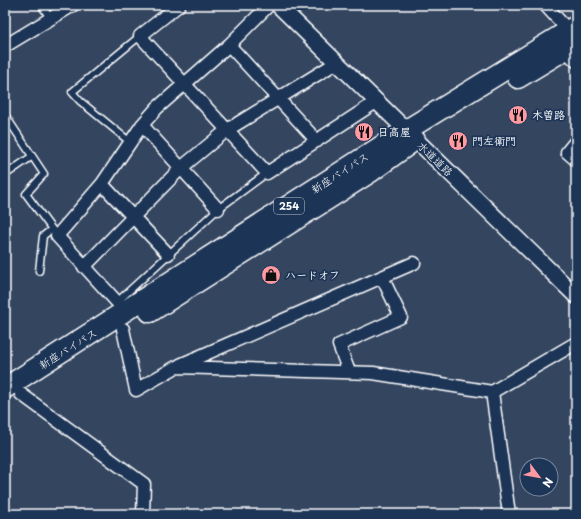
<svg xmlns="http://www.w3.org/2000/svg" width="581" height="519" viewBox="0 0 581 519" font-family="'Playpen Sans','Klee One',sans-serif">
  <style>
    .lines { fill: none; stroke-linecap: round; stroke-linejoin: round }
    .service-casing { stroke: #fff; stroke-width: 9 }
    .minor-casing { stroke: #fff; stroke-width: 15 }
    .tertiary-casing { stroke: #fff; stroke-width: 18 }
    .trunk-casing { stroke: #fff; stroke-width: 23 }
    .service { stroke: #1d3557; stroke-width: 6 }
    .minor { stroke: #1d3557; stroke-width: 12 }
    .tertiary { stroke: #1d3557; stroke-width: 15 }
    .trunk { stroke: #1d3557; stroke-width: 20 }
    .labels { text-anchor: middle; stroke-width: 3.5; stroke-linejoin: round; paint-order: stroke }
    .shield { fill: #1d3557; stroke: #bbc2cd; stroke-width: 1 }
    .shield-label { font-size: 10px; font-weight: bold; fill: #fff }
    .poi-label { font-size: 11px; font-weight: bold; fill: #fff; stroke: #1d3557; text-anchor: start }
    .street-label { font-size: 11px; fill: #fff; stroke: #1d3557 }
  </style>
  <rect width="100%" height="100%" fill="#344560"/>
  <filter id="ink" filterUnits="userSpaceOnUse"><feTurbulence type="fractalNoise" baseFrequency=".025" numOctaves="2"/><feDisplacementMap in="SourceGraphic" scale="8" xChannelSelector="R" yChannelSelector="G"/><feConvolveMatrix kernelMatrix="1 2 1 2 8 2 1 2 1" color-interpolation-filters="sRGB"/></filter>
  <g filter="url(#ink)">
    <g class="lines">
      <defs>
        <path id="service" d="M41,5L51,19
          M5,115L44,174L26,194L57,236
          M130,142L80,101L72,92L140,36
          M5,175L31,157
          M39,271L43,236L52,229
          M117,302L218,209L267,173"/>
        <path id="minor" d="M179,5L140,36L267,173L376,102
          M545,5L569,31
          M229,45L317,141
          M5,46L73,5
          M565,50L576,61
          M142,125L218,209
          M576,141L567,152L576,160
          M102,184L168,254
          M84,267L181,168L227,130L336,63
          M126,312L57,236L102,184L142,125L157,108L229,45L269,5
          M123,329L136,390L176,367L373,373L492,392L576,343
          M180,365L414,263
          M349,372L339,345L401,317L382,277
          M492,392L509,514
          M21,394L144,484L143,514"/>
        <path id="tertiary" d="M278,5L576,296"/>
        <path id="trunk" d="M518,78L576,43
          M150,312L372,171L415,140
          M5,388L405,131L576,26"/>
      </defs>
      <use href="#service" class="service-casing"/>
      <use href="#minor" class="minor-casing"/>
      <use href="#tertiary" class="tertiary-casing"/>
      <use href="#trunk" class="trunk-casing"/>
      <use href="#service" class="service"/>
      <use href="#minor" class="minor"/>
      <use href="#tertiary" class="tertiary"/>
      <use href="#trunk" class="trunk"/>
    </g>
  </g>
  <defs>
    <symbol id="restaurant-disc" viewBox="-11 -11 22 22"><circle r="9.5" fill="#ff9aa2" stroke="#1d3557"/><path d="M-5-6h1v4h1v-4h1v4h1v-4h1v5L-1.5 .5V6h-2V.5L-5-1ZM5-6V6H3V1.5H1.5Q1.5-4 5-6Z" fill="#111"/></symbol>
    <symbol id="shop-disc" viewBox="-11 -11 22 22"><circle r="9.5" fill="#ff9aa2" stroke="#1d3557"/><path d="M-5-2.5h2.3a2.7 3.5 0 0 1 5.4 0H5L5.5 6h-11ZM-1.5-2.5h3a1.5 2.3 0 0 0-3 0Z" fill="#111"/></symbol>
  </defs>
  <g fill-rule="evenodd">
    <use href="#restaurant-disc" x="507" y="104" width="22" height="22"/>
    <use href="#restaurant-disc" x="353" y="121" width="22" height="22"/>
    <use href="#restaurant-disc" x="447" y="130" width="22" height="22"/>
    <use href="#shop-disc" x="260" y="264" width="22" height="22"/>
  </g>
  <g class="labels">
    <rect class="shield" x="274" y="198" width="30" height="16" rx="3"/>
    <g class="shield-label">
      <text x="289" y="210">254</text>
    </g>
    <g class="poi-label">
      <text x="532" y="119">木曽路</text>
      <text x="378" y="136">日高屋</text>
      <text x="472" y="145">門左衛門</text>
      <text x="285" y="279">ハードオフ</text>
    </g>
    <g class="street-label">
      <text transform="translate(435 159) rotate(44)" y="4">水道道路</text>
      <text transform="translate(340 173) rotate(-33)" y="4">新座バイパス</text>
      <text transform="translate(68 349) rotate(-32)" y="4">新座バイパス</text>
    </g>
  </g>
  <rect width="581" height="519" fill="none" stroke="#1d3557" stroke-width="20"/>
  <rect x="10" y="10" width="561" height="499" fill="none" stroke="#fff" stroke-width="1.5" filter="url(#ink)"/>
  <g transform="translate(539 477) rotate(122)"><circle r="19" fill="#1d3557" stroke="#77869a"/>
  <path d="M0-3L7 15L0 10L-7 15Z" fill="#ff9aa2"/>
  <text y="-6" font-size="11" font-weight="bold" text-anchor="middle" fill="#ffffff">N</text>
  </g>
</svg>
